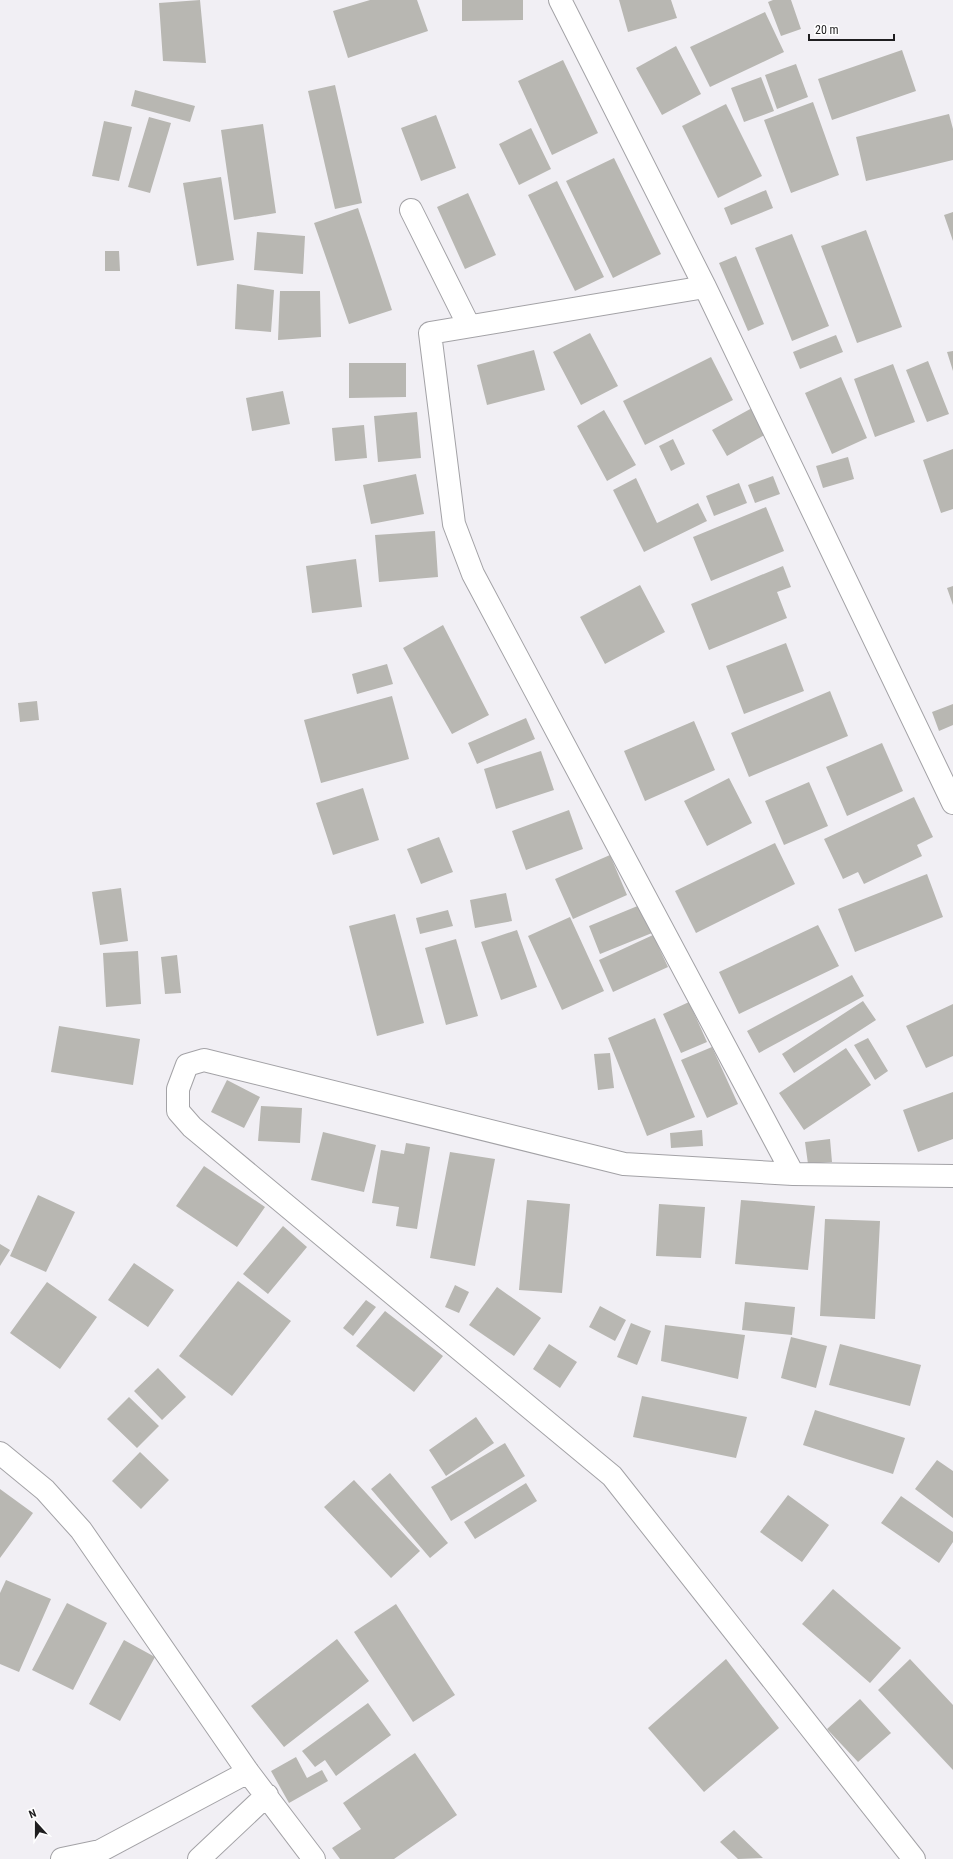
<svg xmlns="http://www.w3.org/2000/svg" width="953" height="1859" viewBox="0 0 953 1859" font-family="'Roboto Condensed',sans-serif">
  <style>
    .building { fill: #b8b7b2 }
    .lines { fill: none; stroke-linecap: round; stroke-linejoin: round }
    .minor-casing { stroke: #a3a2a6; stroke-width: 24 }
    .minor { stroke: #fff; stroke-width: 22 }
  </style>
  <rect width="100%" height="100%" fill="#f1eff4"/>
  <path class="building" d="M200,0L206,63L163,61L159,3Z
    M370,0H417L428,31L348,58L333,11Z
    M462,0H523V20L462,21Z
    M619,0H671L677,18L628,32Z
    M773,0H791L801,29L781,36L768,2Z
    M765,12L784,52L710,87L690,47Z
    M676,46L701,94L662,115L636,68Z
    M902,50L916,91L832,120L818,79Z
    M563,60L598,133L552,155L518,81Z
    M796,64L808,97L777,109L765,75Z
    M761,77L774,111L744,122L731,88Z
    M335,85L362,203L335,209L308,91Z
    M135,90L195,106L190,122L131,106Z
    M813,102L839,175L791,193L764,120Z
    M726,104L762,176L718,198L682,126Z
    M949,114L953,129V160L866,181L856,137Z
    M436,115L456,168L421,181L401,128Z
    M149,117L171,123L150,193L128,187Z
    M104,121L132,127L119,181L92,176Z
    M263,124L276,213L234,220L221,130Z
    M531,128L551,169L519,185L499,144Z
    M614,158L661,254L613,278L566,181Z
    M221,177L234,260L197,266L183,183Z
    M557,181L604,277L575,291L528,195Z
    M766,190L773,208L731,225L724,208Z
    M468,193L496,255L465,269L437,207Z
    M358,208L392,310L349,324L314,223Z
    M953,212V241L944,215Z
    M866,230L902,327L857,343L821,246Z
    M257,232L305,236L303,274L254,270Z
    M792,234L829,326L792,341L755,248Z
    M105,251H119L120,271H105Z
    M736,256L764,324L748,331L719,263Z
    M237,284L274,290L271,332L235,329Z
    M280,291H320L321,337L278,340Z
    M590,333L618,386L581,405L553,352Z
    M836,335L843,352L800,369L793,352Z
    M534,350L545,390L487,405L477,365Z
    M953,351V371L947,352Z
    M711,357L733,400L645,445L623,401Z
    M928,361L949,414L927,422L906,370Z
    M349,363H406V397L349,398Z
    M893,364L915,422L875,437L854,379Z
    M841,377L867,438L832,454L805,393Z
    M283,391L290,424L252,431L246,398Z
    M752,408L766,434L727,456L712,430Z
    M604,410L636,465L607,481L577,426Z
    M417,412L421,458L378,462L374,416Z
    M364,425L367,458L335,461L332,428Z
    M673,439L685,464L671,471L659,446Z
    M953,449V509L941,513L923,460Z
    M848,457L854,479L823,488L816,466Z
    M416,474L424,514L371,524L363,485Z
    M773,476L780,494L755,503L748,485Z
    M636,478L657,523L698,503L707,521L644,552L613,490Z
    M739,483L747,503L714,516L706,496Z
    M766,507L784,551L711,581L693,537Z
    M435,531L438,577L379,582L375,535Z
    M356,559L362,607L312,613L306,566Z
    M783,566L791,587L777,592L787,618L709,650L691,604Z
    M640,585L665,632L605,664L580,617Z
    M953,586V605L947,588Z
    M443,625L489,715L452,734L403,648Z
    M786,643L804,691L744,714L726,666Z
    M387,664L393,684L357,694L352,674Z
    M830,691L848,736L749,777L731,733Z
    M392,696L409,759L321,783L304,720Z
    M37,701L39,720L20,722L18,703Z
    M953,704V725L939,731L932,712Z
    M526,718L535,739L477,764L468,743Z
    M694,721L715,770L645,801L624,751Z
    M882,743L903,791L847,816L826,767Z
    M541,751L554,790L496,809L484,769Z
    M729,778L752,823L707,846L684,801Z
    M809,782L828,826L784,845L765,801Z
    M363,788L379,840L333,855L316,803Z
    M914,797L933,837L917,845L922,856L864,884L858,872L843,879L824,839Z
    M569,810L583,849L526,870L512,831Z
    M439,837L453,872L421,884L407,849Z
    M775,843L795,884L696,933L675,891Z
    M610,855L627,895L573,919L555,879Z
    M927,874L943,917L855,952L838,909Z
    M121,888L128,941L100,945L92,892Z
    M506,893L512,921L475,928L470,900Z
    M640,905L652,933L600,954L589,926Z
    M448,910L453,926L420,934L416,918Z
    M395,914L424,1023L377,1036L349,926Z
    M570,917L604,991L562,1010L528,936Z
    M818,925L839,966L739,1014L719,972Z
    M517,930L537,987L501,1000L481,942Z
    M653,935L668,967L613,992L599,960Z
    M456,939L478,1016L446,1025L425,948Z
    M138,951L141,1004L106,1007L103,953Z
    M177,955L181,993L165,994L161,957Z
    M852,975L864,996L759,1053L747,1031Z
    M863,1001L876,1020L794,1073L782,1054Z
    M689,1002L707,1042L681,1053L663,1014Z
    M953,1004V1056L926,1068L906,1026Z
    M655,1018L695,1117L647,1136L608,1038Z
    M59,1026L140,1039L133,1085L51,1072Z
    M868,1038L888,1071L875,1080L854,1045Z
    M712,1047L738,1104L707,1118L681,1060Z
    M846,1048L871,1085L804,1130L779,1093Z
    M610,1053L614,1088L598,1090L594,1054Z
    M227,1080L260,1097L244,1128L211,1112Z
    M953,1092V1139L918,1152L903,1110Z
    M261,1106L302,1108L300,1143L258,1141Z
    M702,1130L703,1146L671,1148L670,1133Z
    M323,1132L376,1145L364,1192L311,1180Z
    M830,1139L832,1162L808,1164L805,1142Z
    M406,1143L430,1147L417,1229L396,1226L399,1207L372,1203L381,1150L404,1154Z
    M450,1152L495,1159L475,1266L430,1258Z
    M204,1166L265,1207L237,1247L176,1206Z
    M38,1195L75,1212L46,1272L10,1256Z
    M527,1200L570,1204L562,1293L519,1290Z
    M741,1200L815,1206L808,1270L735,1264Z
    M659,1204L705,1207L701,1258L656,1256Z
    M825,1219L880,1221L875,1319L820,1316Z
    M283,1226L307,1247L268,1294L243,1274Z
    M0,1244L10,1250L0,1266Z
    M134,1263L174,1290L148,1327L108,1300Z
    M238,1281L291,1321L232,1396L179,1356Z
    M47,1282L97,1317L60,1369L10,1333Z
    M455,1285L469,1292L459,1313L445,1307Z
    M497,1287L541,1318L514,1356L469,1325Z
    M366,1300L376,1307L353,1336L343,1328Z
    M745,1302L795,1307L792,1335L742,1330Z
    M600,1306L626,1320L615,1341L589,1327Z
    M385,1311L443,1356L414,1392L356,1346Z
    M631,1323L651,1331L637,1365L617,1357Z
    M665,1325L745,1335L738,1379L661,1361Z
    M791,1337L827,1346L816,1388L781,1378Z
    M549,1344L577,1362L560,1388L533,1369Z
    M840,1344L921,1365L910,1406L829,1385Z
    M158,1368L186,1397L162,1420L134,1391Z
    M642,1396L747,1417L736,1458L633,1437Z
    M129,1397L159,1426L137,1448L107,1419Z
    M815,1410L905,1438L893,1474L803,1445Z
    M476,1417L494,1443L446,1476L429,1450Z
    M505,1443L525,1476L451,1521L431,1487Z
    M140,1452L169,1480L141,1509L112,1481Z
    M937,1460L953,1471V1518L915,1489Z
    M390,1473L448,1543L430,1558L371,1489Z
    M354,1480L420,1551L391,1578L324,1507Z
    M526,1483L537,1501L475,1539L464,1522Z
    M0,1489L33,1513L0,1558Z
    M788,1495L829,1525L802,1562L760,1532Z
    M901,1496L953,1532V1542L939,1563L881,1523Z
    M6,1580L51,1599L19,1672L0,1664V1593Z
    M833,1589L901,1648L870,1683L802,1624Z
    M67,1603L107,1623L73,1690L32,1670Z
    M396,1604L455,1695L413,1722L354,1632Z
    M337,1639L369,1681L284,1747L251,1706Z
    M124,1640L155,1657L120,1721L89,1704Z
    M726,1659L779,1728L704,1792L648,1728Z
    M910,1659L953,1705V1770L878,1690Z
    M860,1699L891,1733L858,1762L827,1729Z
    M368,1703L391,1735L336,1776L325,1760L315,1767L302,1751Z
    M415,1753L457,1815L394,1859H340L332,1848L361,1829L343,1803Z
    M296,1757L307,1778L322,1770L328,1781L289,1803L271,1771Z
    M734,1830L763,1858L738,1859L720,1842Z"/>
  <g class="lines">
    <defs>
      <path id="minor" d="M560,0L705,287L953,803
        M411,210L469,326
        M705,287L430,333L454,524L473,574L793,1174
        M0,1453L45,1490L81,1530L248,1772L314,1859
        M62,1859L100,1851L248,1772
        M199,1859L267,1795
        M914,1859L612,1476L192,1127L178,1111V1089L187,1065L204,1060L624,1164L793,1174L953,1176"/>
    </defs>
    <use href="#minor" class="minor-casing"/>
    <use href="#minor" class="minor"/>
  </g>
  <g transform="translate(36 1823) rotate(339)" stroke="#ffffff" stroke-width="3" paint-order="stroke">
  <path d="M0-3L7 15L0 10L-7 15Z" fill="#1f1e20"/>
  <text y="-6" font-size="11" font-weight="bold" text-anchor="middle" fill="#1f1e20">N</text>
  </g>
  <path d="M809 34v6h85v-6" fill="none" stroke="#1f1e20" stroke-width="2"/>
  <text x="815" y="34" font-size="12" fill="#1f1e20" stroke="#ffffff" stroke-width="3" paint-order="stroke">20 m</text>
</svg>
